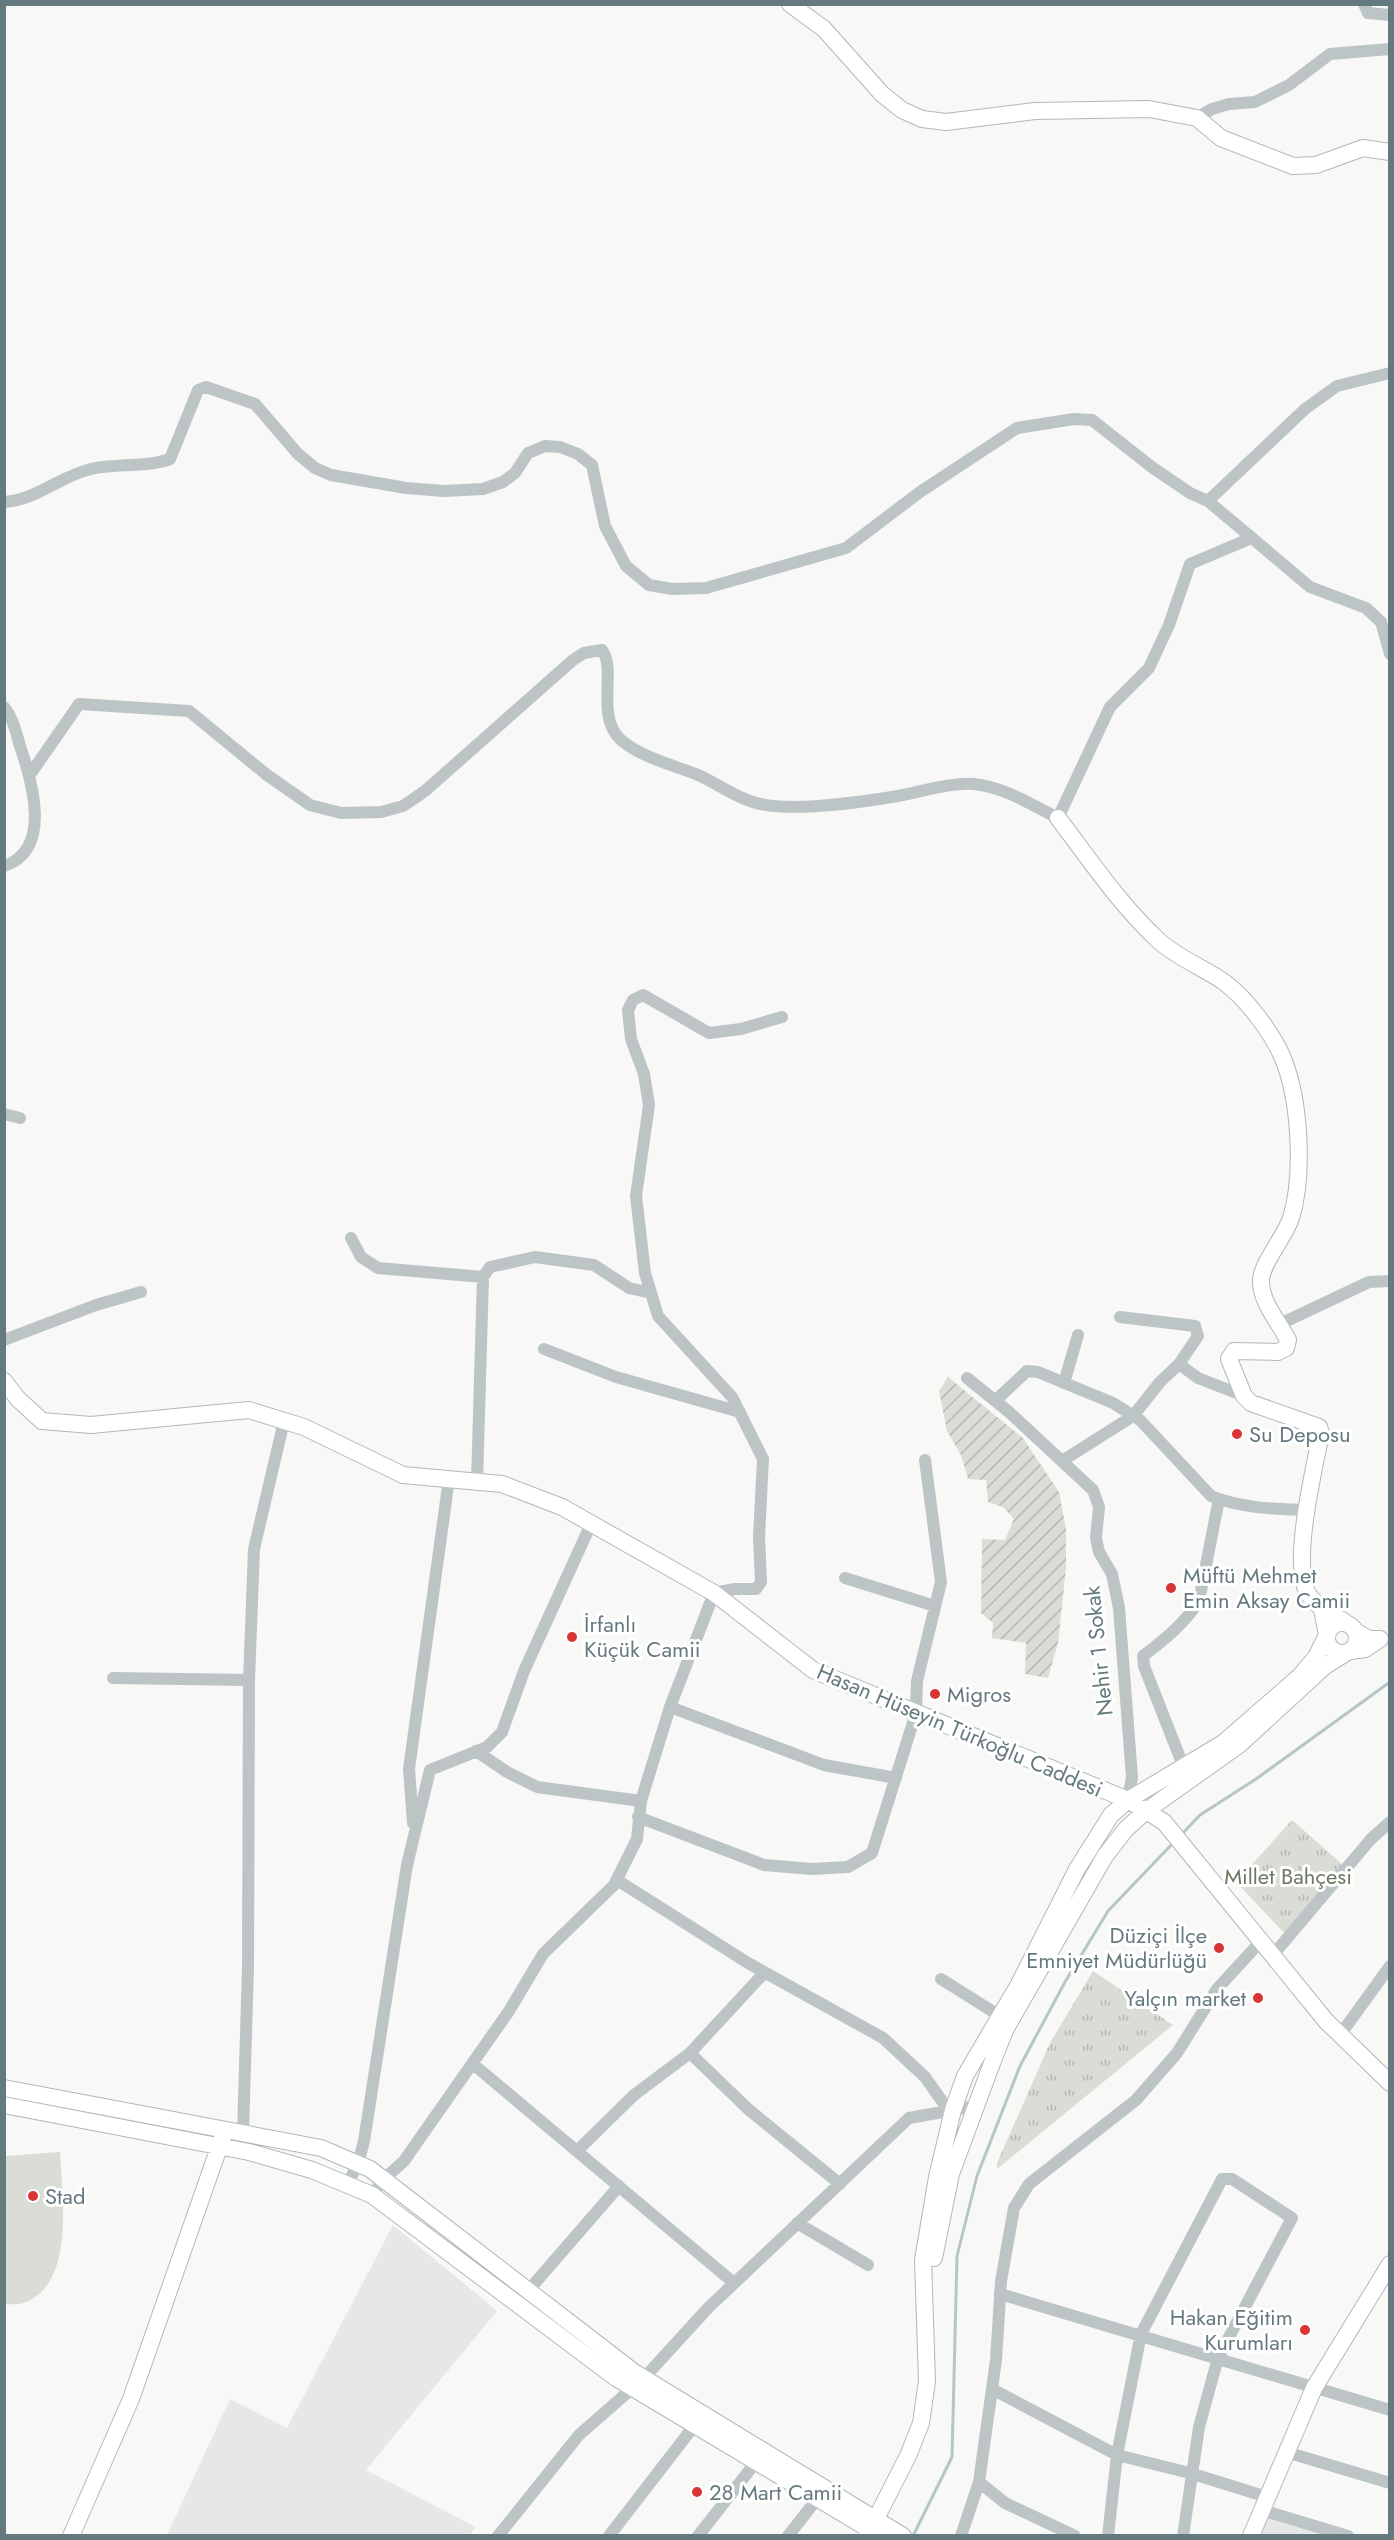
<svg xmlns="http://www.w3.org/2000/svg" width="1394" height="2540" viewBox="0 0 1394 2540" font-family="Jost,sans-serif">
  <style>
    .built { fill: #e6e8e7 }
    .grass { fill: #daddd5 }
    .park { fill: url(#park-tufts) }
    .garden { fill: url(#garden-furrows) }
    .lines { fill: none; stroke-linecap: round; stroke-linejoin: round }
    .stream { stroke: #b6c6c7; stroke-width: 3 }
    .secondary-casing { stroke: #b0b8ba; stroke-width: 18 }
    .street { stroke: #bdc4c5; stroke-width: 12 }
    .secondary { stroke: #fff; stroke-width: 16 }
    .poi-dot { fill: #d93535; stroke: #fff; stroke-width: 2 }
    .labels { text-anchor: middle; stroke-width: 6; stroke-linejoin: round; paint-order: stroke }
    .poi-label { font-size: 22px; fill: #657a7f; stroke: #fff; text-anchor: start }
    .street-label { font-size: 22px; fill: #657a7f; stroke: #fff }
    .park-label { font-size: 22px; fill: #6c7864; stroke: #fff }
  </style>
  <defs>
    <pattern id="park-tufts" width="24" height="20" patternUnits="userSpaceOnUse" patternTransform="scale(1.5)"><rect width="24" height="20" fill="#daddd5"/><path d="M3 7l-1-3M5 7V3M7 7l1-3M15 17l-1-3M17 17v-4M19 17l1-3" fill="none" stroke="#b4b8b2"/></pattern>
    <pattern id="garden-furrows" width="10" height="10" patternUnits="userSpaceOnUse" patternTransform="scale(1.5)"><rect width="10" height="10" fill="#daddd5"/><path d="M-1 1l2-2M0 10L10 0M9 11l2-2" fill="none" stroke="#b4b8b2"/></pattern>
  </defs>
  <rect width="100%" height="100%" fill="#f8f8f6"/>
  <path class="built" d="M393,2225L497,2311L366,2470L476,2527L469,2536L167,2535L230,2399L287,2428Z
    M1266,2515L1329,2536H1258Z"/>
  <path class="grass" d="M60,2152C62,2194 76,2286 23,2303C18,2305 10,2304 5,2304V2156Z"/>
  <path class="park" d="M1292,1820L1342,1864L1286,1935L1236,1882Z
    M1093,1971L1173,2025L997,2169V2163L1050,2043Z"/>
  <path class="garden" d="M948,1377L1023,1438L1059,1492L1066,1529V1568L1058,1643L1048,1678L1025,1674L1026,1643L992,1638L993,1623L981,1613L982,1539L1005,1540L1014,1519L1003,1507L988,1502L986,1480L968,1479L961,1455L947,1431L939,1391Z"/>
  <g class="lines">
    <path class="stream" d="M1181,1835L1200,1815L1256,1779L1390,1682
      M913,2536L952,2457L957,2256L977,2176L1020,2066L1065,1982L1108,1911L1174,1842"/>
    <defs>
      <path id="secondary" d="M790,4L824,29L882,94L902,110L922,119L946,122L1035,111L1149,109L1197,118L1221,138L1293,166L1316,165L1363,148L1390,152
        M1058,818C1090,860 1120,905 1159,941C1178,958 1204,968 1224,982C1247,999 1274,1035 1284,1061C1300,1102 1304,1176 1291,1218C1285,1237 1259,1266 1261,1283C1262,1304 1279,1322 1288,1340L1286,1348L1278,1352L1234,1351L1229,1359L1244,1396L1251,1403L1319,1427L1321,1433C1314,1470 1292,1560 1307,1592C1310,1599 1318,1604 1322,1609
        M4,1381L18,1399L42,1421L91,1425L249,1410L304,1427L403,1475L502,1484L562,1507L714,1593L813,1670L1128,1800L1164,1822L1326,2021L1390,2083
        M1327 1638a15 15 0 1 1 30 0a15 15 0 1 1-30 0Z
        M1351,1651L1365,1649L1380,1639H1369L1357,1632
        M4,2088L321,2148L370,2169L634,2372L903,2536
        M4,2105L249,2152L312,2170L372,2195L616,2378L877,2534
        M934,2258L951,2174L992,2063L1005,2030L1105,1856L1126,1829L1146,1811L1239,1745L1325,1666L1346,1653
        M71,2536L131,2399L223,2136
        M867,2536L908,2456L921,2423L927,2381L923,2260L937,2177L953,2110L965,2076L1019,1984L1077,1869L1111,1815L1128,1800L1223,1743L1300,1676L1316,1657L1327,1635L1322,1609L1345,1622
        M1251,2536L1314,2388L1390,2264"/>
    </defs>
    <use href="#secondary" class="secondary-casing"/>
    <path class="street" d="M1364,4L1368,13L1390,15
      M1197,118L1212,109L1229,104L1255,102L1289,85L1330,54L1390,49
      M1208,501L1305,409L1337,386L1390,373
      M4,502C37,500 60,476 91,469C117,463 145,468 170,459L198,390L206,387L255,404L298,454L315,468L331,475L406,488L444,491L483,489L503,482L515,473L528,453L545,446L560,447L578,454L592,465L605,526L626,566L649,585L672,589L706,588L846,548L920,492L1017,428L1074,419L1092,420L1153,468L1190,493L1208,501L1310,587L1366,608L1381,622L1390,654
      M4,707C13,718 16,732 20,746C32,781 53,850 4,866
      M29,776L79,704L189,711L267,775L310,805L341,813L381,812L403,806L425,791L573,660L584,653L602,650C617,670 595,717 621,740C641,757 672,765 696,774C715,782 733,796 753,802C786,813 862,802 898,796C920,792 953,782 974,784C1004,787 1032,805 1058,818L1110,707L1149,668L1169,625L1190,564L1249,539
      M4,1114L20,1118
      M351,1238L361,1257L378,1268L483,1277
      M1120,1317L1195,1326L1198,1336L1179,1364
      M1280,1324L1369,1282L1390,1281
      M4,1340L96,1305L141,1292
      M544,1349L616,1377L740,1412
      M967,1378L1009,1412L1093,1490L1099,1507L1096,1538L1099,1552L1112,1574L1119,1608L1132,1777L1128,1800
      M1064,1383L1078,1335
      M995,1401L1027,1371L1038,1372L1113,1403L1140,1420L1211,1496C1241,1508 1273,1509 1304,1510
      M1062,1461L1133,1416L1160,1382L1179,1364L1198,1378L1244,1396
      M477,1482L483,1277L490,1267L535,1257L594,1265L629,1288L651,1293
      M845,1578L935,1606
      M113,1678L249,1680
      M670,1707L824,1765L896,1778
      M476,1751L507,1772L537,1787L641,1801
      M1184,1768L1144,1666L1143,1656C1164,1640 1184,1624 1199,1601L1219,1499
      M638,1817L764,1865L812,1869L848,1867L872,1853L916,1713L917,1681L941,1582L925,1460
      M413,1823L409,1769L449,1479
      M617,1880L748,1963L883,2038L925,2077L949,2111
      M1273,1955L1371,1839L1390,1822
      M941,1979L1000,2016
      M1340,2035L1390,1966
      M690,2053L748,2109L840,2184
      M473,2064L734,2283
      M243,2133L248,1968L249,1680L254,1549L284,1421
      M577,2151L634,2095L690,2053L764,1973
      M347,2185L358,2164L364,2141L407,1865L430,1770L487,1747L502,1732L524,1671L591,1524
      M372,2195L384,2179L404,2161L509,2011L543,1954L614,1885L637,1839L641,1801L670,1707L714,1593L735,1589H756L761,1582L759,1537L763,1459L732,1397L658,1316L645,1273L636,1196L649,1105L644,1074L631,1039L628,1010L633,1000L643,995L709,1033L741,1029L782,1017
      M797,2223L868,2265
      M528,2291L619,2186
      M1000,2294L1390,2410
      M992,2389L1117,2455L1190,2473L1267,2497
      M1286,2452L1390,2483
      M979,2482L1005,2503L1075,2536
      M1262,2510L1348,2536
      M498,2536L579,2435L644,2378L708,2308L909,2118L976,2106
      M609,2536L694,2426
      M698,2536L756,2462
      M788,2536L817,2499
      M961,2536L979,2482L996,2360L1001,2281L1014,2208L1029,2184L1136,2100L1177,2053L1217,1989L1261,1941
      M1108,2536L1117,2455L1141,2334L1222,2179H1232L1292,2218L1218,2358L1199,2427L1183,2536"/>
    <use href="#secondary" class="secondary"/>
  </g>
  <g class="poi-dot">
    <circle cx="1237" cy="1434" r="6"/>
    <circle cx="1171" cy="1588" r="6"/>
    <circle cx="572" cy="1637" r="6"/>
    <circle cx="935" cy="1694" r="6"/>
    <circle cx="1219" cy="1948" r="6"/>
    <circle cx="1258" cy="1998" r="6"/>
    <circle cx="33" cy="2196" r="6"/>
    <circle cx="1305" cy="2330" r="6"/>
    <circle cx="697" cy="2492" r="6"/>
  </g>
  <g class="labels">
    <g class="poi-label">
      <text x="1249" y="1442">Su Deposu</text>
      <text x="1183" y="1583">Müftü Mehmet<tspan x="1183" dy="25">Emin Aksay Camii</tspan></text>
      <text x="584" y="1632">İrfanlı<tspan x="584" dy="25">Küçük Camii</tspan></text>
      <text x="947" y="1702">Migros</text>
      <text x="1207" y="1943" text-anchor="end">Düziçi İlçe<tspan x="1207" dy="25">Emniyet Müdürlüğü</tspan></text>
      <text x="1246" y="2006" text-anchor="end">Yalçın market</text>
      <text x="45" y="2204">Stad</text>
      <text x="1293" y="2325" text-anchor="end">Hakan Eğitim<tspan x="1293" dy="25">Kurumları</tspan></text>
      <text x="709" y="2500">28 Mart Camii</text>
    </g>
    <g class="street-label">
      <text transform="translate(1098 1651) rotate(-96)" y="8">Nehir 1 Sokak</text>
      <text transform="translate(960 1730) rotate(23)" y="8">Hasan Hüseyin Türkoğlu Caddesi</text>
    </g>
    <g class="park-label">
      <text x="1288" y="1884">Millet Bahçesi</text>
    </g>
  </g>
  <rect width="1394" height="2540" fill="none" stroke="#657a7f" stroke-width="12"/>
</svg>
